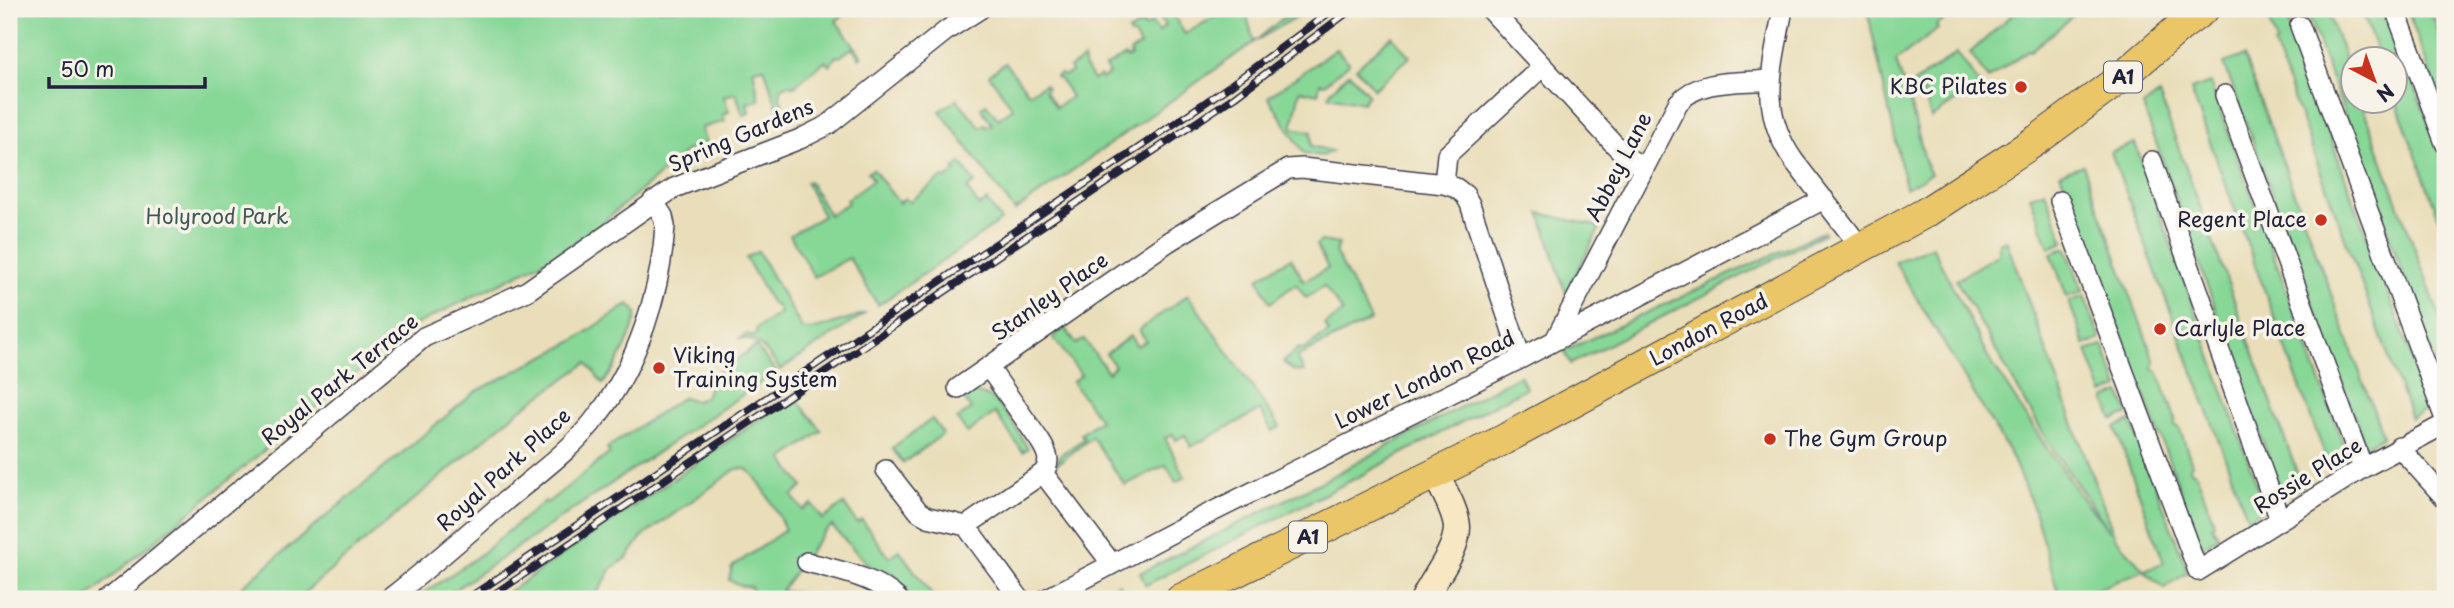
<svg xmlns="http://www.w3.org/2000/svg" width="2454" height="608" viewBox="0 0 2454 608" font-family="'Playpen Sans',sans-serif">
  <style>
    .green { fill: #87d797; stroke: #547c69; stroke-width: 2 }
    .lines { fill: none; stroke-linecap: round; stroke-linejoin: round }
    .street-casing { stroke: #403e4e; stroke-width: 22 }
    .secondary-casing { stroke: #403e4e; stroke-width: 29 }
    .primary-casing { stroke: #403e4e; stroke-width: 32 }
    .street { stroke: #fff; stroke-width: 19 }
    .secondary { stroke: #f7e8c3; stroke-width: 26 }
    .primary { stroke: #ebc669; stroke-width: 30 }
    .rail-casing { stroke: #22223b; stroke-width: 8 }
    .rail { stroke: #f7f3e8; stroke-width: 5; stroke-dasharray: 16; stroke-linecap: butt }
    .poi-dot { fill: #c8321e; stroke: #f7f3e8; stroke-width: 2.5 }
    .labels { text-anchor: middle; stroke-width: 7; stroke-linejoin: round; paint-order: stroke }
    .shield { fill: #f7f3e8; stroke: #62616f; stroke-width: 2 }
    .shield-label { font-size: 19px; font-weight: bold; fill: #22223b }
    .poi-label { font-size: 21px; fill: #22223b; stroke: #f7f3e8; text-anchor: start }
    .street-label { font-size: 21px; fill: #22223b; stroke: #f7f3e8 }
    .park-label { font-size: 21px; fill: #405857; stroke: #f7f3e8 }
  </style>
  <rect width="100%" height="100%" fill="#f7f3e8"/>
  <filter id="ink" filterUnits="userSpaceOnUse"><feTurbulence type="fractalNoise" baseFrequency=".0143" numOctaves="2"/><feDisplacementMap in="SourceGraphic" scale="14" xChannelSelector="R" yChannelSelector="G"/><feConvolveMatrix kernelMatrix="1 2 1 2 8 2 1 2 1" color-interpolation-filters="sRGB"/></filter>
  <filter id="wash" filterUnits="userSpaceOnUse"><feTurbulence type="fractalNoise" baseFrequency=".00686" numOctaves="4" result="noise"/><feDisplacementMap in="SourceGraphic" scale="28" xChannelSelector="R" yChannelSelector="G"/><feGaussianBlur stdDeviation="1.57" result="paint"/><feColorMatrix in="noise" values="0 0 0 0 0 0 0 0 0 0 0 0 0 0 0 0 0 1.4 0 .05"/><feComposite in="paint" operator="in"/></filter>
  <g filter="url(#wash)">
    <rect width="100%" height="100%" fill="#e9deb9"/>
    <path class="green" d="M9,9H847L849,11L836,21L862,56L860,58L852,48L840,57L836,56L830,66L825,61L794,86L786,85L781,89L780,98L783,103L777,107L764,67L753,69L759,100L747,103L749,113L743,115L736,93L724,96L729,112L723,114L725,121L701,128L706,144L683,152L682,156L598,226L570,246L531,268L415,325L85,599H9Z
      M1213,9H1233L1235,16L1246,13L1254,42L1294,9H1309L1254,42L1015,211L940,111L957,99L980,127L985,124L987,127L992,124L981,108L986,104L998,119L1013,108L989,75L1005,63L1029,93L1045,84L1047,87L1045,91L1056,107L1071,97L1061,80L1056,77L1060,74L1065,76L1071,72L1069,68L1084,59V66L1093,80L1100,76L1102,79L1109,74L1105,67L1125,56L1127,58L1131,56L1130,52L1140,46L1134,35H1130L1128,32L1143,24L1145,27L1152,23L1159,32L1165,26L1160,18L1171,11L1185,34L1214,17Z
      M1867,9H1960L1936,26L1938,29L1896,61L1905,89L1957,53L1980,85L1931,118L1924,94L1909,99L1927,168L1931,174L1906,188Z
      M2018,9H2079L2066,22L2030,51L2028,50L1988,79L1970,53Z
      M2272,9H2283L2430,407L2411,418L2274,45L2277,43L2266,13Z
      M2314,9H2327L2352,79V102H2361L2445,331V388L2307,11Z
      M2361,9H2386L2445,167V235L2395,98L2394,60L2380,59Z
      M2407,9H2430L2445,50V113Z
      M1392,36L1410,57L1374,89L1356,68Z
      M1336,49L1349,63L1325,84L1320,83L1318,94L1300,90L1292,128L1312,132L1311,146L1332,151L1322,156L1304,153L1268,97Z
      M2244,56L2383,436L2365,446L2224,63Z
      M1349,73L1368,94L1363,103L1329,96L1330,92Z
      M2210,83L2348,457L2330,469L2191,90Z
      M2159,94L2302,486L2283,498L2143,106Z
      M2135,143L2265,508L2248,519L2111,152Z
      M961,163L975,183L967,189L979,206L987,201L1001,221L878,305L849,258L814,277L790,235L823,216L806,182L809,181L829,215L848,203L846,200L873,180L868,172L873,169L899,203L905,198L909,202L943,177L945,179L955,172L954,169Z
      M2083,165L2155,363L2153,366L2154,370L2158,371L2175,418V426L2179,427L2192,464L2190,468L2192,472L2196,473L2214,522L2212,526L2219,537L2202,547L2060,173Z
      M2045,191L2064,242L2049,248L2030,196Z
      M1540,213L1600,227L1567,291H1565Z
      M1824,231L1825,233L1571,364L1564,351Z
      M2006,240L2115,537L2144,570L2164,563L2115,427L2131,421L2188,572L2164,588L2143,570L2075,599H2060L2033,507L2012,457L1895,262L1932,246L1988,357L2048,450L2082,498L2110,531L2049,444L1956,280L1998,254L1999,243Z
      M1321,241L1339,244L1335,252L1371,320L1297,357L1304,372L1294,371L1283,362L1299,348L1303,350L1329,332L1325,325L1343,312L1324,286L1306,298L1296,284L1270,303L1258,278L1291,258L1304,281L1328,268L1316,245Z
      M2066,248L2083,291L2067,297L2051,253Z
      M758,251L803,330L816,329L866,313L780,370C769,355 759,337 739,339L748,334L751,337L757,334L756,329L780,313L777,306L772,304L746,258Z
      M1188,295L1280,427L1272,431L1260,410L1191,447L1185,435L1176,440L1173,434L1165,438L1185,477L1176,482L1166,465L1125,485L1092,437L1056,465L1060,455L1084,439L1081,434L1100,420L1072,382L1081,375L1053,337L1065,328L1076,344L1084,339L1108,372L1115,366L1106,354L1130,336L1137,346L1146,341L1139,330Z
      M2084,296L2101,339L2085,345L2069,302Z
      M629,304L637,313C631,339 619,363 603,384L587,363L517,412L297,599H227L475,392L572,342Z
      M2103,345L2119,388L2103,394L2087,351Z
      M756,346L776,372L441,599H415L477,557L545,501L547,503L610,453L607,448L683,397L696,401C707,398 711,390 708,379Z
      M1520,375L1526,388L1362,475L1146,585L1140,573L1325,480Z
      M974,393C1002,394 1014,428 1028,448L1023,452L995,413L967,433L957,419L971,409L963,397Z
      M2120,393L2129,414L2113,420L2105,399Z
      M794,396L822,431L783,459L803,487L792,496L803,510L812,504L823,519L844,504L857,523L862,520L889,557L899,550L935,599H913L895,574L870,567L832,526L823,533L781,591L860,599H753L751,587L741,586L729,580L732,567L785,530C780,517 758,476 748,470C744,468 741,469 736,469L642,537L627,558L612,568L594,599H498Z
      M932,419L943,434L903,463L892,448Z
      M1119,584L1125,595L1116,599H1088Z"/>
  </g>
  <g filter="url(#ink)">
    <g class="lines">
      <defs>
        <path id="street" d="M1490,9L1615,145L1629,159L1644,167
          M1783,9C1773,67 1757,109 1794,161L1862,249
          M2395,9L2445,143
          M2300,26L2445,419
          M2225,95L2363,468
          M2152,161L2280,520
          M1444,184L1447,155L1543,66
          M2060,201L2198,571L2363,468L2445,424
          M1555,340L1678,103C1700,78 1739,83 1770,80
          M958,388L1168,242L1288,169L1302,168L1444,184L1456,188L1465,195L1470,204L1521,358
          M2399,447L2445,498
          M886,470L919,512L928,517L966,526L1020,599
          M1043,473L1112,564
          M966,526L1043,473C1052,462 1047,452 1040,441L989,368
          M807,562C838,571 874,576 898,599
          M109,599L424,337L527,291L674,188L800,139L828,125L947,30L980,9
          M389,599C429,568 466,535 504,502C536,475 573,449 598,415C638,364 661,290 665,226L663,216L653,201
          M1046,599L1196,520L1516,361L1824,199"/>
        <path id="secondary" d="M1424,599C1434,577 1457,552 1457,527C1456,510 1443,490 1436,475"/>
        <path id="primary" d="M1181,599L1503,440L1925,213L2037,140L2122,77L2180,27L2204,9"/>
      </defs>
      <use href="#street" class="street-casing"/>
      <use href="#secondary" class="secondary-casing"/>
      <use href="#primary" class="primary-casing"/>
      <use href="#street" class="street"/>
      <use href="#secondary" class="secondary"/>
      <use href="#primary" class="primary"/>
      <defs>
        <path id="rail" d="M467,599L1137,149L1228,87L1334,9
          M487,599L1234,97L1352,9"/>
      </defs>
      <use href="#rail" class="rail-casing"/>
      <use href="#rail" class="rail"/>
    </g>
  </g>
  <g class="poi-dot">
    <circle cx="2021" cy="87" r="7"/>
    <circle cx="2321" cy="220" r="7"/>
    <circle cx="2160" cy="329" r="7"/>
    <circle cx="659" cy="368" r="7"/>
    <circle cx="1770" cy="439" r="7"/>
  </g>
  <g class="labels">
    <g class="shield">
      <rect x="2104" y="61.5" width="38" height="31" rx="5"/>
      <rect x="1289" y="521.5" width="38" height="31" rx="5"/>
    </g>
    <g class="shield-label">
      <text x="2123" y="84">A1</text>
      <text x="1308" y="544">A1</text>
    </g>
    <g class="poi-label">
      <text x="2007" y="94" text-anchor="end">KBC Pilates</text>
      <text x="2307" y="227" text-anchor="end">Regent Place</text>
      <text x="2174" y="336">Carlyle Place</text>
      <text x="673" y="363">Viking<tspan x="673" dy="24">Training System</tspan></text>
      <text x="1784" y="446">The Gym Group</text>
    </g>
    <g class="street-label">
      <text transform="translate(741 136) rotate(-23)" y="7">Spring Gardens</text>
      <text transform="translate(1619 167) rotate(-63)" y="7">Abbey Lane</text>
      <text transform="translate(1050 297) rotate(-35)" y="7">Stanley Place</text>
      <text transform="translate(1709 330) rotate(-28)" y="7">London Road</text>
      <text transform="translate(340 380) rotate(-39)" y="7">Royal Park Terrace</text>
      <text transform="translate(1425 380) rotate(-26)" y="7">Lower London Road</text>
      <text transform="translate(504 470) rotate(-42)" y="7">Royal Park Place</text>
      <text transform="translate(2308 476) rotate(-32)" y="7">Rossie Place</text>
    </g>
    <g class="park-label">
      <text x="217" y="224">Holyrood Park</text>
    </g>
  </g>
  <rect width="2454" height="608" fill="none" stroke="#f7f3e8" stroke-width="35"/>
  <g transform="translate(2374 80) rotate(139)"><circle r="33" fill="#f7f3e8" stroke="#a29fa3" stroke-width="2"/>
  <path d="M0-5L12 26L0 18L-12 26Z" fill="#c8321e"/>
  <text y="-10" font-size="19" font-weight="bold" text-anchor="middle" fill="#22223b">N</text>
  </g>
  <path d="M49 77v10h156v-10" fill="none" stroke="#22223b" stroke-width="3.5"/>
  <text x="60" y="77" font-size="21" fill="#22223b" stroke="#f7f3e8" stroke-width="5" paint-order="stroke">50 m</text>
</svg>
